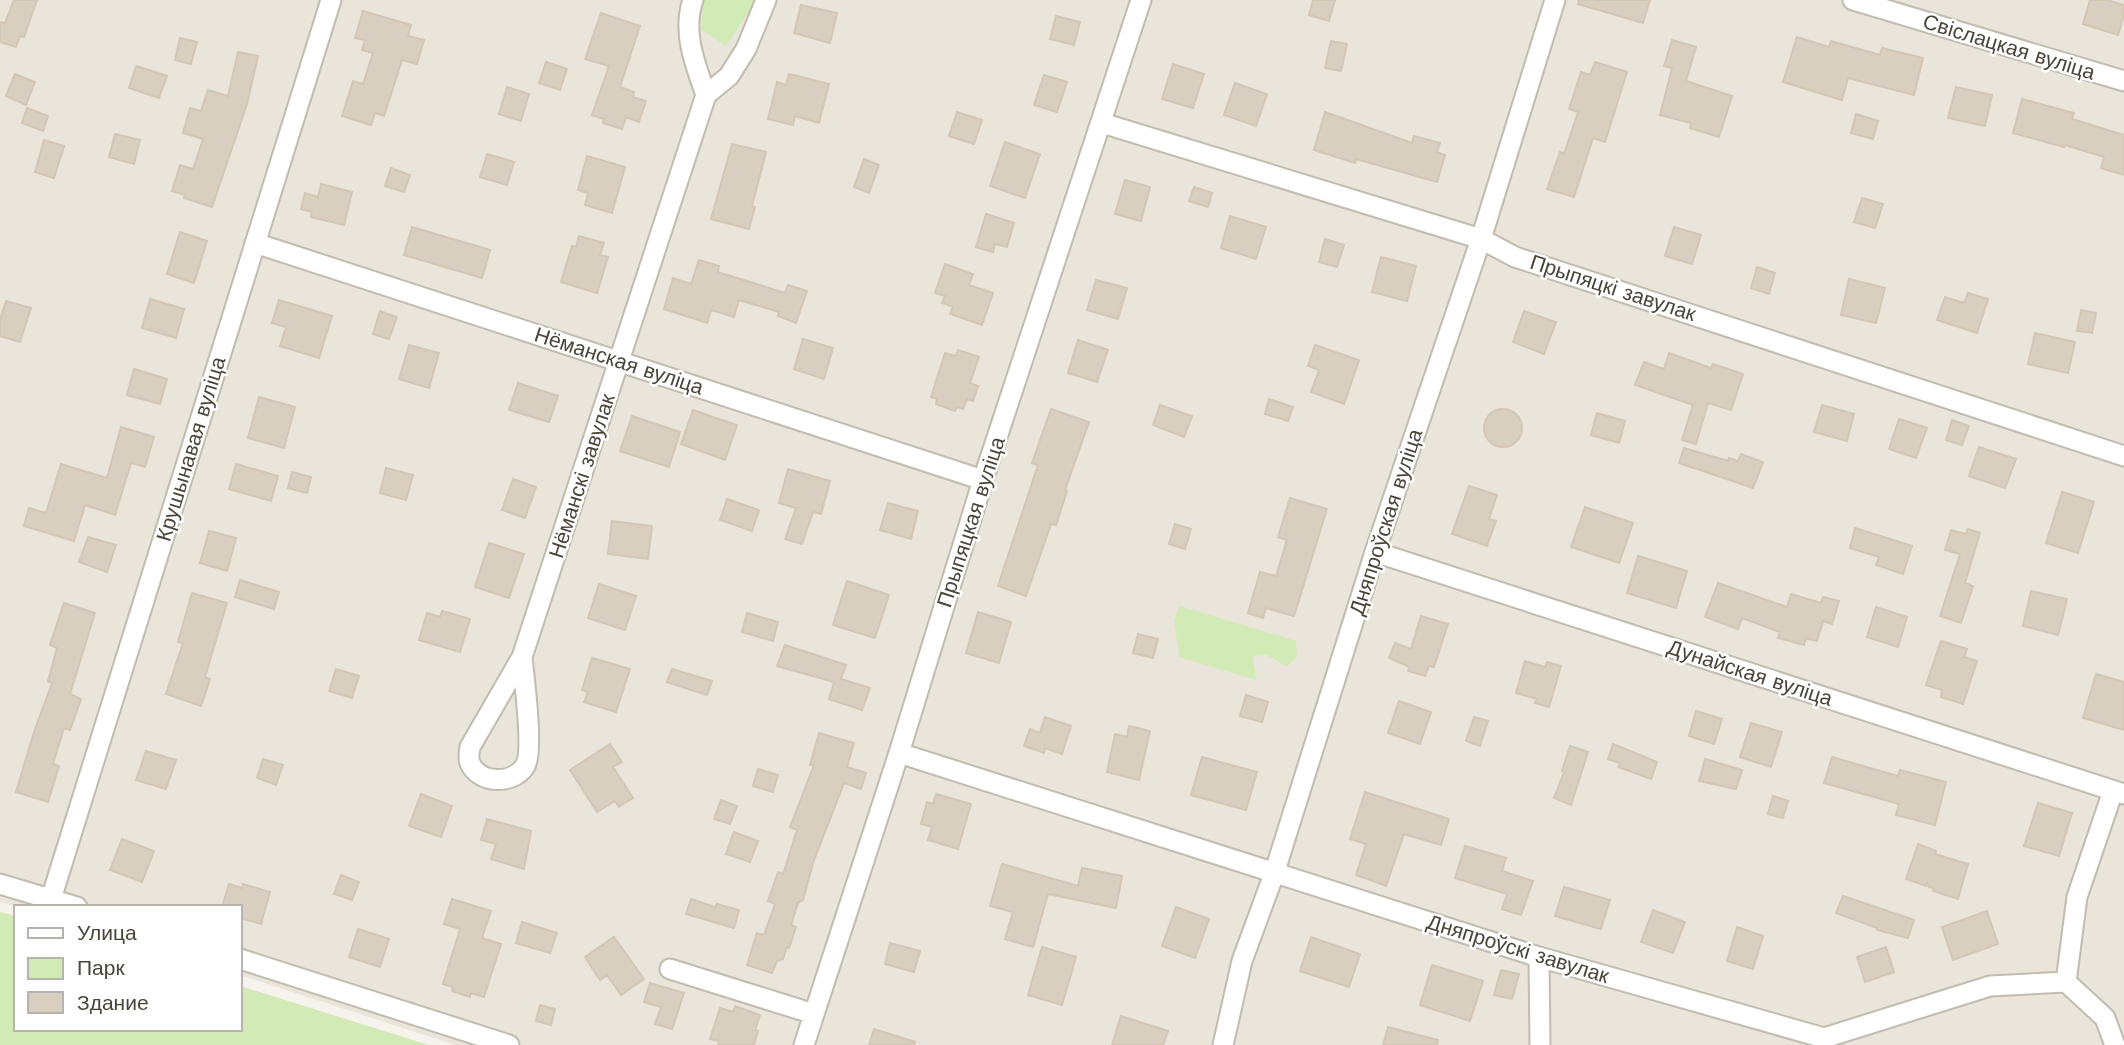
<svg xmlns="http://www.w3.org/2000/svg" width="2124" height="1045" viewBox="0 0 2124 1045" font-family="'Work Sans',sans-serif">
  <style>
    .residential { fill: #eae5da }
    .green { fill: #d2eab5 }
    .building { fill: #d8cfc1; stroke: #d3c7b4; stroke-width: 2 }
    .lines { fill: none; stroke-linecap: round; stroke-linejoin: round }
    .minor-casing { stroke: #c2bbae; stroke-width: 23 }
    .minor { stroke: #fff; stroke-width: 19 }
    .labels { text-anchor: middle; stroke-width: 5; stroke-linejoin: round; paint-order: stroke }
    .street-label { font-size: 21px; fill: #4b4439; stroke: #fff }
  </style>
  <rect width="100%" height="100%" fill="#f6f3ec"/>
  <path class="residential" d="M0,0H2124V1045H455L240,975V907H18L0,902Z"/>
  <path class="green" d="M704,0H757L726,46L701,29Z
    M1180,606L1296,641L1297,657L1286,666L1267,655L1253,656L1256,680L1179,657L1174,620Z
    M0,912L16,916V1029H240V986L429,1045H0Z"/>
  <path class="building" d="M14,0H37L24,37L20,36L16,47L0,42V22L5,23Z
    M1313,0H1335L1329,21L1309,15Z
    M1579,0H1650L1643,23L1578,4Z
    M2090,0H2107L2124,5V15L2118,35L2083,24Z
    M801,5L837,13L830,43L794,33Z
    M363,11L411,25L408,36L424,40L417,64L402,60L384,116L375,113L371,125L342,116L353,81L363,84L373,53L362,50L365,40L355,38Z
    M601,13L640,26L620,87L634,92L633,97L646,101L639,122L626,117L622,129L603,123L604,119L592,115L609,66L585,59Z
    M1056,16L1080,22L1074,45L1050,39Z
    M1797,37L1829,47L1831,41L1880,55L1882,48L1923,58L1914,95L1848,78L1842,100L1783,82Z
    M180,38L197,42L191,64L175,60Z
    M1672,40L1696,47L1686,81L1732,96L1719,137L1690,128L1691,123L1660,115L1672,68L1664,66Z
    M1331,41L1347,44L1341,71L1325,68Z
    M238,52L258,56L247,104L212,207L184,198L185,195L172,191L180,165L193,169L203,139L183,133L190,108L201,111L208,90L228,96Z
    M546,62L567,69L560,90L539,83Z
    M1595,62L1627,72L1605,142L1593,138L1574,197L1547,189L1560,152L1564,154L1578,112L1569,109L1581,72L1590,75Z
    M1173,64L1204,74L1193,108L1162,99Z
    M136,66L167,76L159,98L129,88Z
    M15,74L35,82L26,105L6,96Z
    M789,74L829,84L819,123L795,116L793,125L768,119L777,82L786,85Z
    M1044,75L1067,82L1057,112L1034,105Z
    M1235,83L1267,94L1256,126L1224,115Z
    M507,87L529,94L521,121L499,114Z
    M1956,87L1992,95L1985,126L1948,118Z
    M2022,99L2074,113L2072,119L2124,135V175L2101,168L2104,157L2065,145L2064,147L2013,133Z
    M27,108L48,116L43,131L22,123Z
    M957,112L982,120L974,144L949,136Z
    M1325,112L1412,143L1414,136L1440,143L1437,152L1445,155L1437,182L1356,159L1355,163L1314,150Z
    M1856,114L1878,121L1873,139L1851,133Z
    M115,134L140,140L134,164L109,157Z
    M44,140L64,146L54,178L35,172Z
    M1005,142L1040,154L1025,198L990,186Z
    M732,144L766,152L752,206L755,207L749,229L711,219Z
    M487,154L514,162L507,185L480,177Z
    M587,156L625,167L612,213L585,205L588,193L578,190Z
    M864,159L879,165L869,193L854,187Z
    M391,168L410,175L404,192L385,186Z
    M1125,180L1150,187L1141,221L1115,214Z
    M321,184L352,192L344,225L311,217L312,212L301,209L305,193L318,197Z
    M1194,187L1212,193L1208,207L1189,201Z
    M1862,198L1883,204L1875,228L1854,222Z
    M986,214L1014,223L1007,247L995,244L993,252L976,247Z
    M1230,216L1266,227L1256,259L1221,248Z
    M412,227L490,250L482,278L404,255Z
    M1674,227L1701,235L1692,264L1665,256Z
    M180,232L207,241L194,283L167,274Z
    M579,236L604,243L600,255L608,257L597,293L561,282L572,246L576,247Z
    M1325,239L1344,245L1337,267L1319,262Z
    M1381,257L1416,266L1407,301L1372,292Z
    M699,260L719,266L718,272L785,293L788,285L807,291L796,323L778,316L779,312L739,300L734,317L711,310L707,323L664,309L673,278L691,284Z
    M945,264L973,274L969,285L993,293L982,325L950,314L953,307L942,303L945,296L935,293Z
    M1757,267L1775,273L1769,294L1751,288Z
    M1849,279L1885,288L1876,323L1841,315Z
    M1096,280L1127,288L1118,319L1087,310Z
    M1968,293L1988,299L1977,333L1937,320L1945,297L1964,303Z
    M150,299L184,309L176,338L142,328Z
    M279,300L332,316L319,358L280,346L286,327L272,323Z
    M6,301L31,308L20,342L0,336V320Z
    M2081,310L2096,313L2092,333L2077,331Z
    M380,311L397,317L389,339L373,334Z
    M1524,311L1556,322L1544,354L1513,342Z
    M2035,333L2075,342L2068,373L2028,364Z
    M803,339L833,348L824,379L794,369Z
    M1078,340L1108,350L1097,382L1068,373Z
    M409,345L439,353L429,388L399,379Z
    M1315,345L1359,360L1344,404L1311,392L1319,370L1308,366Z
    M958,350L979,357L970,383L978,386L973,401L967,399L963,409L957,407L955,411L936,404L937,399L931,397L945,353L956,356Z
    M1669,353L1711,368L1713,364L1743,374L1731,410L1708,403L1696,444L1682,440L1693,405L1635,385L1644,362L1664,369Z
    M134,369L167,379L160,404L127,395Z
    M518,383L558,396L549,422L509,410Z
    M259,397L295,407L284,448L248,438Z
    M1269,399L1293,407L1288,421L1265,414Z
    M1160,405L1192,416L1184,437L1153,425Z
    M1822,405L1854,414L1847,441L1814,432Z
    M1484 428a19 19 0 1 1 38 0a19 19 0 1 1-38 0Z
    M1051,409L1089,422L1065,490L1067,491L1056,525L1051,524L1026,596L998,586L1038,465L1032,463Z
    M693,410L737,425L725,460L681,444Z
    M1597,413L1625,421L1619,443L1591,435Z
    M632,416L680,432L669,467L620,451Z
    M1899,419L1927,428L1916,458L1889,449Z
    M1952,420L1969,426L1962,445L1946,440Z
    M121,427L154,437L145,467L131,463L115,515L85,505L74,541L24,526L29,508L46,513L61,464L107,478Z
    M1979,447L2016,459L2005,488L1969,476Z
    M1684,448L1728,461L1729,458L1738,461L1741,454L1763,462L1753,488L1679,463Z
    M236,464L278,476L271,501L229,489Z
    M386,468L413,475L406,500L380,493Z
    M788,469L830,481L821,514L813,512L802,544L785,539L796,508L779,503Z
    M292,472L311,477L307,493L288,488Z
    M513,479L536,487L525,518L502,510Z
    M1469,486L1497,495L1489,519L1496,521L1487,546L1452,534Z
    M2062,492L2094,502L2078,553L2046,543Z
    M1290,498L1327,509L1294,616L1266,608L1263,618L1248,613L1260,572L1276,576L1287,540L1278,537Z
    M727,499L759,510L752,531L720,520Z
    M888,503L918,511L911,539L880,530Z
    M1585,507L1633,523L1619,563L1571,547Z
    M612,521L652,526L648,559L608,554Z
    M1175,524L1191,529L1185,549L1169,544Z
    M1855,528L1912,546L1903,574L1876,565L1879,557L1850,548Z
    M1968,529L1980,533L1965,583L1973,586L1961,623L1940,616L1960,554L1945,550L1951,530L1966,534Z
    M209,531L236,538L227,571L200,563Z
    M88,537L116,545L107,572L79,562Z
    M489,543L524,554L509,598L475,587Z
    M1638,556L1687,571L1676,608L1627,593Z
    M240,580L279,592L274,609L235,597Z
    M847,581L889,595L875,638L833,625Z
    M1718,583L1787,607L1791,594L1821,603L1823,597L1839,601L1832,624L1823,621L1817,641L1806,638L1804,645L1778,638L1780,632L1742,618L1738,629L1705,617Z
    M599,584L636,596L625,630L588,618Z
    M2031,591L2067,599L2058,635L2023,626Z
    M192,593L227,603L205,677L210,679L201,706L166,694L183,643L178,642Z
    M64,603L95,613L70,694L81,699L70,730L64,728L53,764L59,766L48,802L16,792L34,732L52,683L48,681L57,648L50,645Z
    M1876,607L1907,617L1898,647L1867,637Z
    M442,611L470,619L460,652L419,640L427,613L440,617Z
    M978,612L1011,622L999,663L966,653Z
    M747,613L778,622L773,641L742,632Z
    M1421,616L1448,624L1434,667L1429,666L1425,676L1408,671L1410,667L1389,658L1395,643L1411,649Z
    M1138,634L1158,639L1153,658L1133,653Z
    M1941,641L1967,649L1964,657L1977,661L1963,704L1941,697L1942,690L1926,685Z
    M785,645L846,665L841,679L870,688L862,710L829,699L834,682L777,666Z
    M592,658L630,669L616,712L584,702L588,692L582,690Z
    M1525,661L1545,667L1547,662L1561,666L1549,707L1535,703L1537,699L1516,693Z
    M336,669L359,676L352,698L329,691Z
    M672,669L712,681L707,695L667,682Z
    M2096,674L2124,682V730L2083,718Z
    M1246,695L1268,702L1262,722L1240,716Z
    M1399,701L1431,712L1420,744L1388,733Z
    M1696,711L1722,719L1714,744L1689,736Z
    M1045,717L1071,726L1062,754L1045,748L1044,753L1024,746L1030,729L1040,733Z
    M1474,717L1488,721L1480,746L1466,741Z
    M1751,723L1782,732L1771,767L1740,757Z
    M1129,726L1150,731L1139,780L1107,772L1115,734L1127,737Z
    M819,733L854,743L847,767L866,773L861,789L844,783L813,863L803,900L798,903L791,925L796,927L789,948L787,947L783,959L777,961L772,973L747,965L757,933L764,935L775,904L768,901L778,872L783,874L797,830L790,827L814,765H810Z
    M610,744L622,762L613,767L633,798L619,807L615,801L597,812L570,770Z
    M1613,744L1657,762L1651,779L1618,767L1620,763L1608,759Z
    M1570,746L1588,752L1571,805L1554,798L1564,772L1562,771Z
    M146,751L176,760L166,789L136,780Z
    M1202,757L1257,772L1246,810L1191,795Z
    M1832,757L1898,776L1900,770L1946,782L1935,825L1896,815L1899,804L1824,783Z
    M263,759L283,765L276,785L257,778Z
    M1705,759L1742,770L1736,789L1699,781Z
    M758,769L778,775L773,792L753,786Z
    M1365,792L1449,819L1441,845L1404,834L1386,886L1356,875L1366,844L1350,839Z
    M421,794L452,806L441,837L409,826Z
    M936,794L971,804L958,849L928,840L932,827L921,824L927,802L933,804Z
    M1773,796L1788,801L1783,818L1768,814Z
    M721,800L737,806L730,824L714,819Z
    M2038,803L2072,813L2059,856L2024,846Z
    M487,819L531,831L524,869L491,859L496,844L481,840Z
    M734,832L758,841L750,862L726,854Z
    M122,839L154,851L142,882L110,870Z
    M1918,844L1936,851L1935,854L1968,864L1958,899L1933,891L1934,889L1929,887L1927,883L1926,886L1906,879Z
    M1465,846L1506,858L1502,871L1533,881L1521,915L1502,909L1507,894L1455,878Z
    M1002,864L1078,886L1082,868L1122,876L1116,908L1048,894L1033,947L1005,939L1013,912L990,906Z
    M341,875L359,882L352,900L334,894Z
    M229,884L242,888L243,884L270,892L261,924L240,918V907H222Z
    M1564,887L1610,900L1601,929L1555,916Z
    M1843,896L1914,920L1908,938L1877,930V928L1836,913Z
    M452,899L491,911L482,938L501,944L484,997L471,993L470,997L452,991L453,987L443,984L460,929L444,924Z
    M691,899L715,907L717,904L739,910L734,928L686,914Z
    M1176,907L1209,919L1195,958L1162,946Z
    M1653,910L1685,922L1673,953L1641,942Z
    M1987,911L1998,944L1953,960L1942,927Z
    M522,922L557,933L550,953L516,943Z
    M1737,927L1763,936L1753,969L1727,961Z
    M358,929L389,939L380,967L349,957Z
    M614,937L644,979L621,995L607,975L600,980L585,957Z
    M1311,937L1360,954L1349,987L1300,971Z
    M890,943L920,951L914,972L885,964Z
    M1042,947L1076,957L1062,1005L1028,995Z
    M1886,947L1894,972L1865,982L1857,957Z
    M1432,965L1483,981L1470,1021L1420,1005Z
    M1501,970L1519,974L1512,999L1494,995Z
    M650,983L684,993L672,1029L655,1024L661,1007L644,1002Z
    M540,1005L555,1009L551,1025L536,1021Z
    M735,1006L760,1015L755,1030L758,1031L754,1045H718L719,1041L710,1039L720,1008L733,1012Z
    M1121,1016L1168,1031L1163,1045H1112Z
    M1388,1027L1438,1040L1437,1045H1383Z
    M874,1029L915,1042L914,1045H869Z"/>
  <g class="lines">
    <defs>
      <path id="minor" d="M693,0C682,32 695,64 706,95
        M1853,0L2124,81
        M1102,123L1481,239L1515,257L2124,456
        M255,243L983,480
        M1375,552L2124,794
        M522,657C524,677 534,752 525,766C513,785 479,784 470,763C468,758 469,753 470,747L522,657L706,95L729,76L746,49L766,0
        M899,753L1539,957L1824,1038L1990,986L2066,982L2105,1018L2115,1045
        M0,884L77,907
        M51,899L331,0
        M1539,957L1540,1045
        M240,959L509,1045
        M670,969L814,1014
        M2066,982L2077,897L2113,791
        M804,1045L899,753L983,480L1141,0
        M1223,1045L1242,961L1274,874L1375,552L1481,239L1555,0"/>
    </defs>
    <use href="#minor" class="minor-casing"/>
    <use href="#minor" class="minor"/>
  </g>
  <g class="labels">
    <g class="street-label">
      <text transform="translate(2009 47) rotate(17)" y="7">Свіслацкая вуліца</text>
      <text transform="translate(1613 288) rotate(18)" y="7">Прыпяцкі завулак</text>
      <text transform="translate(619 361) rotate(18)" y="7">Нёманская вуліца</text>
      <text transform="translate(191 449) rotate(-73)" y="7">Крушынавая вуліца</text>
      <text transform="translate(582 476) rotate(-72)" y="7">Нёманскі завулак</text>
      <text transform="translate(971 522) rotate(-72)" y="7">Прыпяцкая вуліца</text>
      <text transform="translate(1386 522) rotate(-72)" y="7">Дняпроўская вуліца</text>
      <text transform="translate(1750 673) rotate(18)" y="7">Дунайская вуліца</text>
      <text transform="translate(1518 949) rotate(17)" y="7">Дняпроўскі завулак</text>
    </g>
  </g>
  <rect x="14" y="905" width="228" height="126" fill="#ffffff" stroke="#b7b4b0" stroke-width="2"/>
  <rect x="28" y="928" width="35" height="10" fill="#ffffff" stroke="#b7b4b0" stroke-width="2"/>
  <text x="77" y="940" font-size="21" fill="#4b4439">Улица</text>
  <rect x="28" y="958" width="35" height="21" fill="#d2eab5" stroke="#b7b4b0" stroke-width="2"/>
  <text x="77" y="975" font-size="21" fill="#4b4439">Парк</text>
  <rect x="28" y="992" width="35" height="21" fill="#d8cfc1" stroke="#b7b4b0" stroke-width="2"/>
  <text x="77" y="1010" font-size="21" fill="#4b4439">Здание</text>
</svg>
